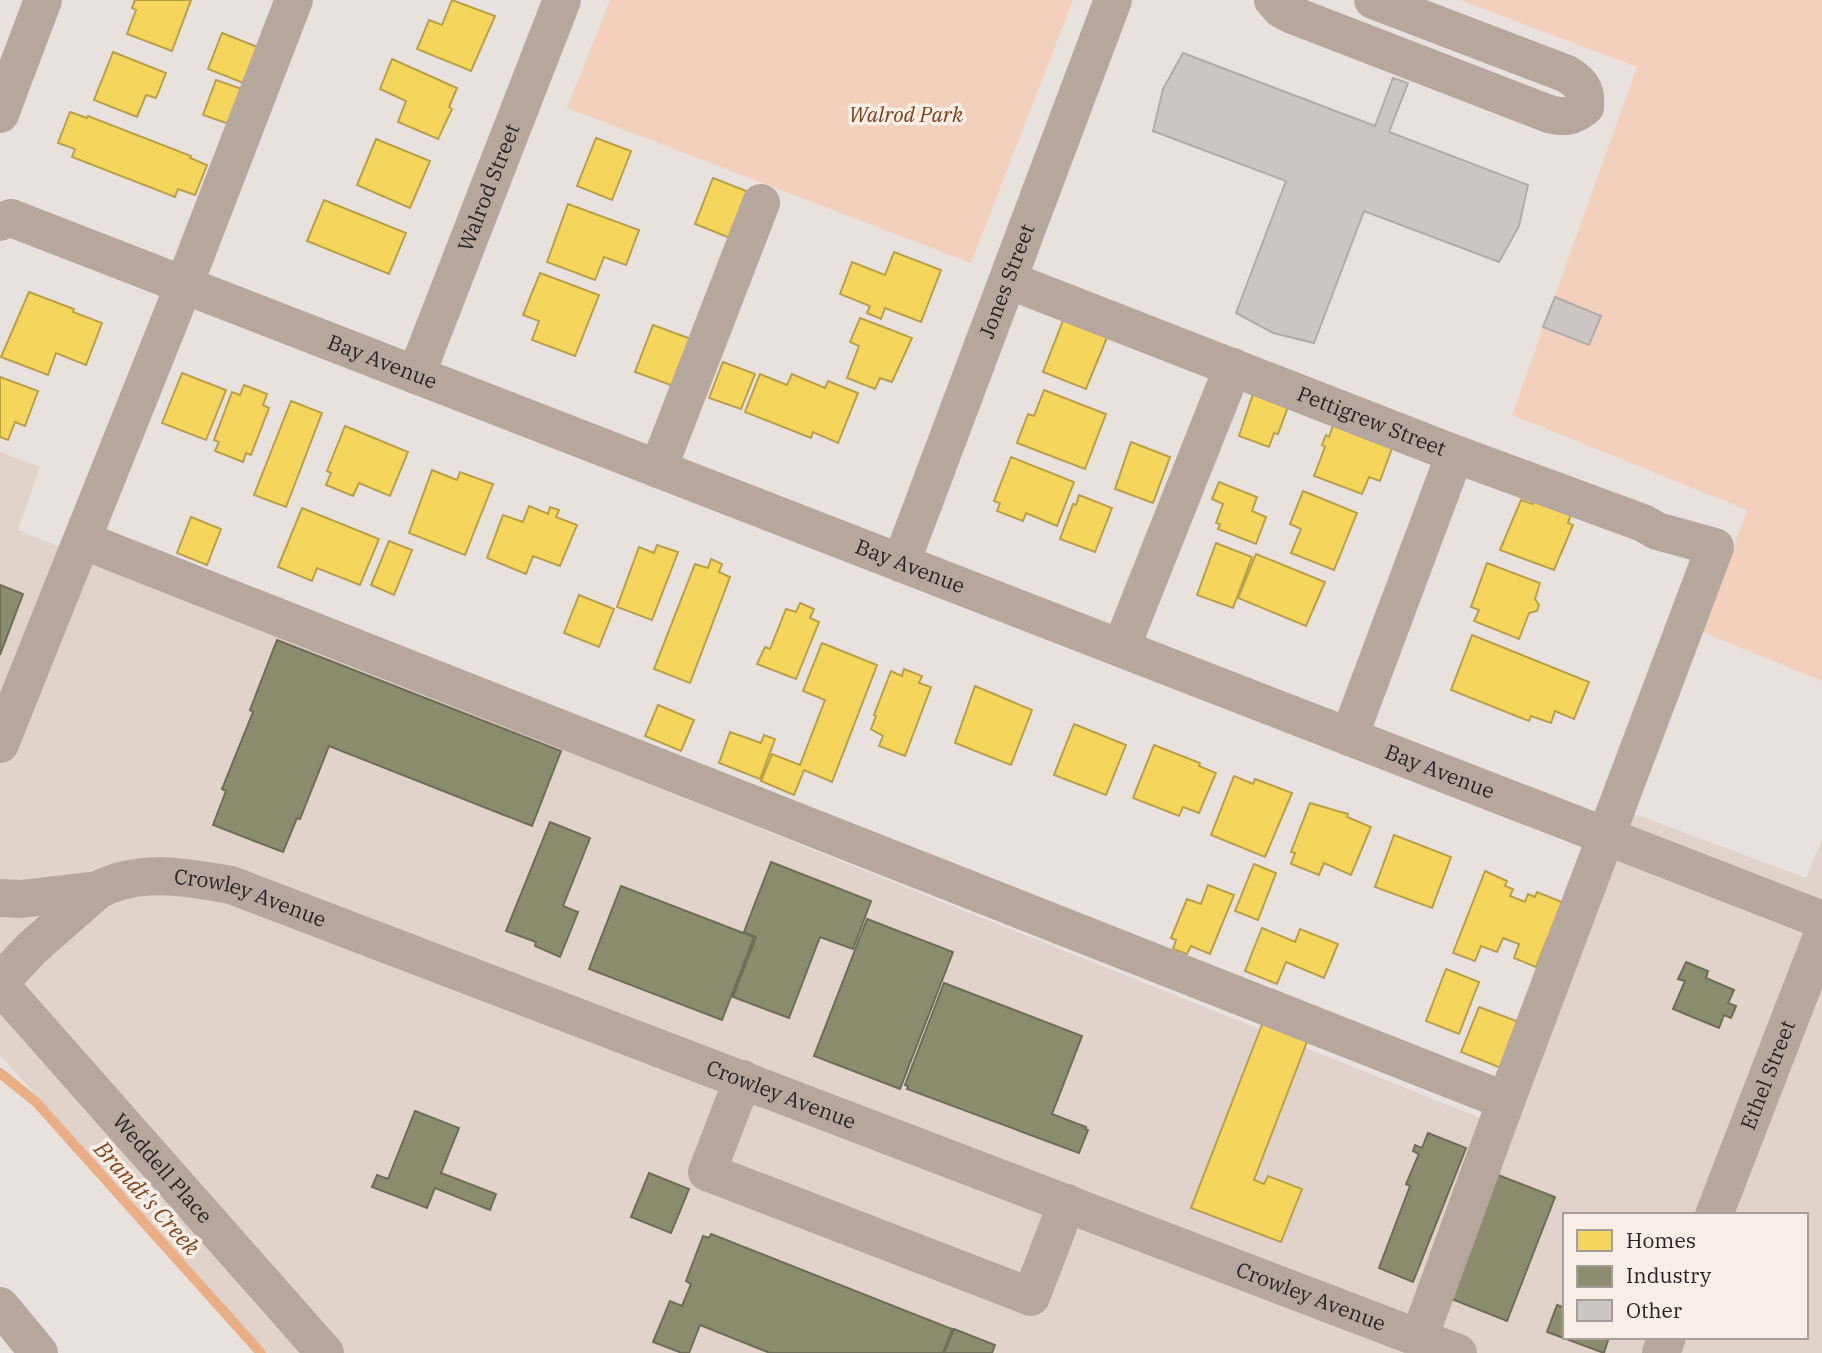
<svg xmlns="http://www.w3.org/2000/svg" width="1822" height="1353" viewBox="0 0 1822 1353" font-family="'IBM Plex Serif',serif">
  <style>
    .built { fill: #dfd3cc; fill-rule: evenodd }
    .green { fill: #f2d0bc }
    .homes { fill: #f6d55c; stroke: #b8a04b; stroke-width: 2 }
    .industry { fill: #8c8c6e; stroke: #6e6d57; stroke-width: 2 }
    .lines { fill: none; stroke-linecap: round; stroke-linejoin: round }
    .stream { stroke: #ebad86; stroke-width: 10 }
    .building { fill: #cbc6c4; stroke: #afaba9; stroke-width: 2 }
    .minor { stroke: #b5a79e; stroke-width: 38 }
    .labels { text-anchor: middle; stroke-width: 7; stroke-linejoin: round; paint-order: stroke }
    .park-label { font-size: 21px; font-style: italic; fill: #784019; stroke: #f8eee8 }
    .street-label { font-size: 21px; fill: #282422; stroke: #f8eee8 }
    .water-label { font-size: 23px; font-style: italic; fill: #804721; stroke: #f8eee8 }
  </style>
  <rect width="100%" height="100%" fill="#e8e2de"/>
  <path class="built" d="M0,452L40,467L18,530L1510,1130L1629,812L1806,878L1822,839V1353H267L0,1055ZM1565,1215H1806V1337H1565Z"/>
  <path class="green" d="M610,0H1073L971,263L567,108Z
    M1460,0H1822V681L1702,632L1747,510L1512,415L1637,67Z"/>
  <path class="homes" d="M135,0H191L172,51L127,34L136,10L132,8Z
    M452,0L495,16L471,71L417,49L429,20L442,25Z
    M222,33L260,48L246,84L208,69Z
    M113,52L166,73L156,98L146,95L137,117L94,100Z
    M392,59L457,88L449,107L452,109L438,139L398,122L406,101L380,89Z
    M216,80L245,90L232,125L203,115Z
    M70,112L87,118L88,116L191,156L190,158L207,165L195,195L178,189L175,197L72,157L75,149L58,143Z
    M596,138L631,151L612,200L577,186Z
    M376,139L430,161L410,208L357,185Z
    M713,178L749,192L730,238L695,224Z
    M324,200L406,233L389,274L307,241Z
    M568,204L639,230L626,265L604,257L595,280L547,262Z
    M894,252L941,270L921,322L885,308L881,319L867,313L870,306L840,294L852,262L885,275Z
    M540,273L599,295L575,356L532,340L539,321L523,315Z
    M29,292L74,309L73,312L102,323L86,365L56,353L48,375L1,357Z
    M860,318L912,338L892,382L880,378L875,389L847,378L859,346L850,342Z
    M1064,318L1108,335L1086,389L1043,372Z
    M653,325L694,340L676,387L635,372Z
    M723,362L755,374L741,409L709,398Z
    M182,373L226,390L206,440L162,423Z
    M760,374L787,385L792,374L825,388L828,381L858,393L838,443L813,432L811,438L745,412Z
    M0,377L38,391L25,426L15,422L8,440L0,437Z
    M244,385L267,394L263,405L269,408L251,455L246,453L243,462L215,451L219,442L214,440L232,392L240,395Z
    M1044,390L1106,414L1085,469L1017,443L1028,414L1034,416Z
    M1254,391L1289,404L1278,434L1274,433L1269,447L1239,436Z
    M291,401L322,413L286,507L254,495Z
    M1333,425L1392,448L1380,481L1369,477L1362,494L1314,476L1325,447L1322,445L1326,435L1329,437Z
    M345,426L408,452L390,496L359,483L353,496L326,485L331,473L327,471Z
    M1131,442L1170,457L1153,503L1115,489Z
    M1011,457L1074,482L1057,526L1026,513L1023,521L997,511L1000,503L994,501Z
    M432,470L457,480L460,472L493,484L465,555L409,533Z
    M1219,482L1257,497L1252,511L1266,517L1256,544L1218,529L1220,524L1216,523L1223,504L1212,499Z
    M1303,491L1357,513L1334,570L1291,553L1301,529L1290,524Z
    M1079,495L1112,508L1095,552L1060,539L1073,504L1076,505Z
    M1521,500L1533,504L1535,500L1571,514L1568,523L1573,525L1554,570L1500,550Z
    M529,506L548,514L550,507L559,510L556,517L577,525L560,566L533,556L526,574L487,558L503,515L523,522Z
    M302,508L379,539L360,585L317,568L312,581L278,567Z
    M191,517L221,529L207,565L177,553Z
    M389,541L412,550L394,595L371,585Z
    M1216,543L1252,557L1233,608L1197,595Z
    M657,545L678,552L652,620L617,607L639,547L654,553Z
    M1256,554L1325,582L1306,626L1238,598Z
    M711,559L722,564L719,572L730,577L690,683L654,669L695,564L708,568Z
    M1487,563L1540,583L1535,599L1539,605L1537,611L1529,613L1519,639L1474,621L1479,610L1471,607Z
    M579,595L614,609L599,647L564,633Z
    M800,603L814,609L810,618L819,622L796,679L757,664L765,647L770,649L786,609L796,612Z
    M1472,635L1589,682L1574,719L1555,711L1551,723L1531,716L1529,721L1451,690Z
    M822,643L877,665L832,782L804,770L794,795L761,781L772,754L800,765L825,700L803,691Z
    M904,669L922,676L919,683L931,687L905,756L879,746L883,736L871,729L876,716L874,715L891,671L902,676Z
    M975,686L1032,710L1011,765L955,743Z
    M658,705L694,720L681,751L645,736Z
    M1074,724L1126,745L1106,795L1054,775Z
    M730,732L761,743L764,735L775,739L760,779L719,763Z
    M1154,745L1200,763L1199,766L1216,773L1199,813L1183,807L1179,816L1133,798Z
    M1234,776L1253,784L1255,779L1292,793L1265,857L1211,835Z
    M1310,803L1348,814L1347,817L1371,827L1351,875L1324,863L1319,875L1291,864L1295,853L1291,852Z
    M1394,835L1451,857L1432,908L1375,887Z
    M1254,864L1276,873L1258,920L1235,911Z
    M1485,871L1507,881L1505,886L1513,889L1510,896L1525,902L1528,894L1535,897L1537,892L1562,902L1536,967L1514,958L1519,944L1503,938L1497,952L1481,946L1475,961L1453,953Z
    M1208,885L1234,895L1210,954L1191,946L1187,954L1173,949L1176,940L1171,938L1187,899L1201,904Z
    M1262,928L1295,942L1300,929L1338,944L1324,978L1286,962L1277,984L1245,971Z
    M1446,969L1479,982L1459,1034L1426,1021Z
    M1479,1007L1519,1022L1501,1068L1461,1052Z
    M1265,1017L1310,1034L1254,1180L1264,1184L1268,1176L1302,1189L1281,1242L1191,1208Z"/>
  <path class="industry" d="M0,585L23,594L0,655Z
    M277,640L561,751L532,826L329,746L300,819L297,818L283,852L213,825L226,791L222,789L253,712L250,710Z
    M550,822L590,838L563,906L578,912L560,957L535,946L536,942L506,931Z
    M771,862L871,901L853,949L820,937L789,1018L733,997L756,937L744,932Z
    M621,886L754,937L722,1020L589,969Z
    M867,919L953,952L900,1089L814,1056Z
    M1686,962L1708,971L1706,978L1734,990L1728,1003L1736,1006L1731,1018L1724,1015L1719,1028L1673,1009L1685,981L1678,979Z
    M944,983L1082,1036L1052,1114L1086,1127L1085,1129L1088,1130L1079,1153L907,1089L908,1086L905,1085Z
    M415,1111L459,1128L441,1173L496,1194L490,1210L435,1188L427,1208L372,1187L377,1175L388,1179Z
    M1428,1133L1466,1148L1413,1282L1379,1268L1410,1186L1406,1184L1419,1154L1413,1151L1415,1145L1422,1148Z
    M649,1173L689,1189L671,1233L631,1217Z
    M1498,1175L1555,1197L1507,1321L1449,1298Z
    M711,1234L952,1329L943,1353H770L700,1325L689,1353H682L653,1342L670,1301L682,1306L691,1284L686,1281L703,1236L709,1238Z
    M1557,1305L1565,1308V1337H1609L1604,1353L1547,1332Z
    M954,1329L995,1345L992,1353H944Z"/>
  <g class="lines">
    <path class="stream" d="M0,1073L36,1102L261,1353"/>
  </g>
  <path class="building" d="M1183,53L1375,126L1393,78L1408,83L1389,132L1528,185L1519,226L1499,262L1364,211L1314,343L1273,333L1236,313L1286,181L1153,131L1163,89Z
    M1555,297L1601,316L1589,345L1543,327Z"/>
  <g class="lines">
    <g class="minor">
      <path d="M1273,0L1281,9L1290,14L1549,114C1565,118 1572,117 1585,107C1587,90 1581,83 1567,74L1373,0"/>
      <path d="M0,114L43,0"/>
      <path id="s1" d="M0,222L11,218L1822,920"/>
      <path id="s2" d="M1008,280L1455,454L1643,523L1657,531L1715,547L1506,1101L1419,1338"/>
      <path id="s3" d="M416,375L562,0"/>
      <path d="M658,469L761,203"/>
      <path d="M82,540L1506,1101"/>
      <path id="s4" d="M901,563L1113,0"/>
      <path d="M1121,648L1233,367"/>
      <path d="M1349,737L1455,454"/>
      <path d="M0,744L184,285L294,0"/>
      <path d="M0,898L21,899L98,890"/>
      <path id="s5" d="M0,982L32,948L98,890C139,868 187,877 231,885L1458,1353"/>
      <path id="s6" d="M0,985L325,1353"/>
      <path d="M743,1079L707,1172L1031,1297L1067,1203"/>
      <path id="s7" d="M1714,1215L1822,936"/>
      <path d="M0,1306L39,1353"/>
      <path d="M1661,1353L1667,1337"/>
    </g>
  </g>
  <g class="labels">
    <g class="park-label">
      <text x="906" y="122">Walrod Park</text>
    </g>
    <g class="street-label">
      <text dy="7" stroke="none"><textPath href="#s3" startOffset="201">Walrod Street</textPath></text>
      <text dy="7" stroke="none"><textPath href="#s4" startOffset="301">Jones Street</textPath></text>
      <text dy="7" stroke="none"><textPath href="#s1" startOffset="410">Bay Avenue</textPath></text>
      <text dy="7" stroke="none"><textPath href="#s2" startOffset="390">Pettigrew Street</textPath></text>
      <text dy="7" stroke="none"><textPath href="#s1" startOffset="976">Bay Avenue</textPath></text>
      <text dy="7" stroke="none"><textPath href="#s1" startOffset="1544">Bay Avenue</textPath></text>
      <text dy="7" stroke="none"><textPath href="#s5" startOffset="292">Crowley Avenue</textPath></text>
      <text dy="7" stroke="none"><textPath href="#s7" startOffset="150">Ethel Street</textPath></text>
      <text dy="7" stroke="none"><textPath href="#s5" startOffset="859">Crowley Avenue</textPath></text>
      <text dy="7" stroke="none"><textPath href="#s6" startOffset="245">Weddell Place</textPath></text>
      <text dy="7" stroke="none"><textPath href="#s5" startOffset="1426">Crowley Avenue</textPath></text>
    </g>
    <g class="water-label">
      <text transform="translate(147 1198) rotate(48)" y="8">Brandt's Creek</text>
    </g>
  </g>
  <rect x="1563" y="1213" width="245" height="126" fill="#f8eee8" stroke="#a59d99" stroke-width="2"/>
  <rect x="1577" y="1230" width="35" height="21" fill="#f6d55c" stroke="#a59d99" stroke-width="2"/>
  <text x="1626" y="1248" font-size="21" fill="#282422">Homes</text>
  <rect x="1577" y="1266" width="35" height="21" fill="#8c8c6e" stroke="#a59d99" stroke-width="2"/>
  <text x="1626" y="1283" font-size="21" fill="#282422">Industry</text>
  <rect x="1577" y="1300" width="35" height="21" fill="#cbc6c4" stroke="#a59d99" stroke-width="2"/>
  <text x="1626" y="1318" font-size="21" fill="#282422">Other</text>
</svg>
